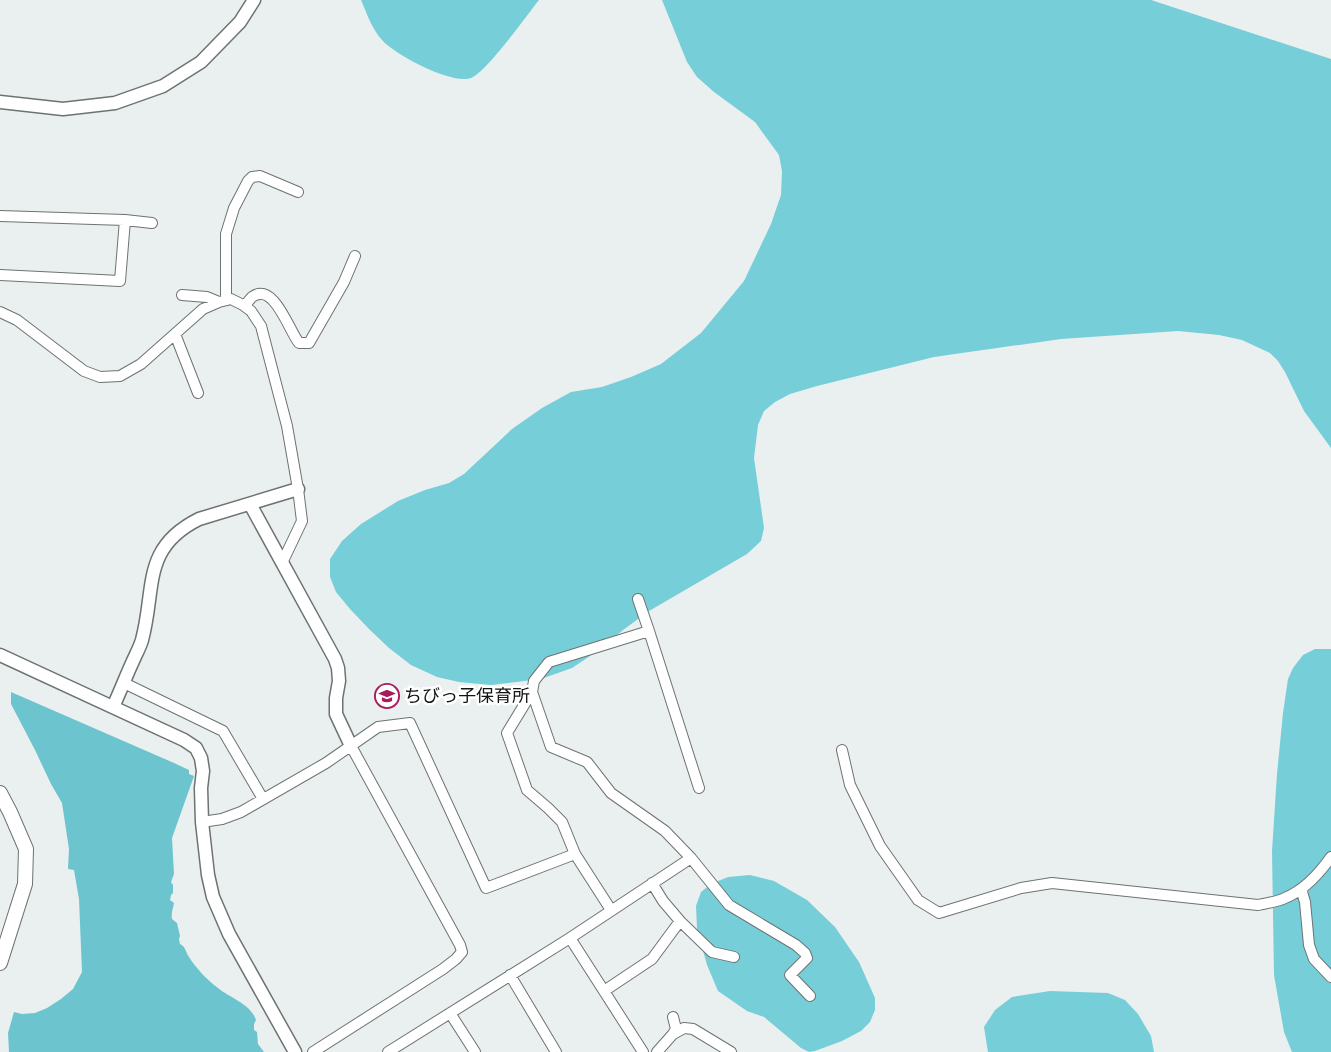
<svg xmlns="http://www.w3.org/2000/svg" width="1331" height="1052" viewBox="0 0 1331 1052" font-family="Roboto,'Noto Sans JP',sans-serif">
  <style>
    .forest { fill: #76ced9 }
    .water { fill: #6cc4cf }
    .lines { fill: none; stroke-linecap: round; stroke-linejoin: round }
    .minor-casing { stroke: #6d7273; stroke-width: 12 }
    .tertiary-casing { stroke: #6d7273; stroke-width: 15 }
    .secondary-casing { stroke: #6d7273; stroke-width: 16 }
    .minor { stroke: #fff; stroke-width: 10 }
    .tertiary { stroke: #fff; stroke-width: 12 }
    .secondary { stroke: #fff; stroke-width: 14 }
    .labels { text-anchor: middle; stroke-width: 5; stroke-linejoin: round; paint-order: stroke }
    .poi-label { font-size: 18px; fill: #121414; stroke: #fff; text-anchor: start }
  </style>
  <rect width="100%" height="100%" fill="#eaeff0"/>
  <path class="forest" d="M361,0H539C527,15 486,73 471,78C452,85 395,55 382,40C372,29 367,14 361,0Z
    M662,0H1151L1331,59V448L1304,411L1285,372L1278,361L1270,353L1242,340L1219,335L1178,331L1061,339L934,357L817,386L790,394L775,402L764,411L758,425L754,458L764,528L761,541L747,554L649,611L623,630L602,648L572,668L541,679L491,685L459,682L437,677L411,665L389,648L369,629L350,609L336,592L330,577V559L342,541L361,524L398,501L425,490L449,483L464,474L512,429L542,408L571,392L602,387L631,377L661,364L701,333L744,281L771,224L781,195L782,171L779,155L755,122L714,92L697,77L687,62Z
    M1315,649H1331V1052H1292L1284,1032L1274,975L1272,851L1277,774L1283,713L1288,679L1293,668L1303,655Z
    M750,875L774,881L807,900L835,927L859,962L875,998V1010L870,1022L861,1031L842,1041L815,1051L809,1052L801,1048L764,1017L747,1011L718,991L707,965L697,929L696,906L701,892L711,884L728,877Z
    M1050,991L1108,993L1125,1000L1138,1014L1151,1036L1154,1052H988L984,1027L995,1010L1012,997Z"/>
  <path class="water" d="M11,692L174,763L189,770V774L194,776L172,838L174,874L171,882L173,885V893L171,895L170,900L174,903C173,909 171,913 172,919L177,923L180,936L179,939L180,944C186,947 185,951 189,957C195,967 208,981 218,988C230,998 251,1004 256,1020L254,1024V1030L257,1032L258,1044L264,1052H9L8,1033L14,1012L22,1014L35,1013L47,1008L61,999L73,989L82,972L79,899L74,870L68,869L69,849L62,803L51,784L35,750L11,704Z"/>
  <g class="lines">
    <defs>
      <path id="minor" d="M0,216L125,220L120,281L0,275
        M125,220L152,223
        M182,295L207,297L219,302
        M226,300V234L234,208L248,181L252,177L260,176L298,192
        M245,306C247,303 250,299 252,297C274,281 289,331 299,343H309L344,282L355,256
        M0,312L17,320L84,371L100,377L120,376L141,364L203,309L219,302L231,299L243,305L251,311L261,326L287,426L298,489L302,521L282,563
        M175,334L198,393
        M649,631L699,788
        M124,683L223,731L263,799
        M532,692L551,747L587,762L611,793L665,831L691,858L729,905L796,945L805,953L807,958L790,975L810,996
        M842,750L850,785L880,846L918,900L939,913L1021,888L1052,883L1258,905C1267,903 1277,902 1285,898C1305,890 1319,874 1331,857
        M202,822L222,819L241,812L326,763L378,727L410,723L486,888L575,854L611,910
        M575,854L562,822L548,808L527,790L507,733L532,692L534,681L549,662L649,631L638,599
        M1301,889L1305,902L1309,945L1314,959L1331,977
        M680,921L712,952L734,957
        M570,938L643,1052
        M510,975L556,1052
        M604,991L652,959L680,921L663,901L652,883
        M450,1013L475,1052
        M673,1034L684,1028L693,1029L731,1052
        M313,1052L443,969L456,959L462,952L460,945L351,746
        M388,1052L570,938L691,858
        M657,1052L673,1034L676,1029L673,1017"/>
      <path id="tertiary" d="M0,102L63,109L115,103L163,86L201,62L240,22L254,0
        M250,504L335,659L338,668L339,681L336,698V714L351,746
        M0,655L184,740L196,748L201,758L203,771L201,788L202,822L208,875L213,897L229,934L295,1052
        M113,707C120,692 126,676 133,661C136,654 140,647 142,640C156,588 141,548 199,519L298,489"/>
      <path id="secondary" d="M0,793L10,812L26,849L25,884L0,963"/>
    </defs>
    <use href="#minor" class="minor-casing"/>
    <use href="#tertiary" class="tertiary-casing"/>
    <use href="#secondary" class="secondary-casing"/>
    <use href="#minor" class="minor"/>
    <use href="#tertiary" class="tertiary"/>
    <use href="#secondary" class="secondary"/>
  </g>
  <defs>
    <symbol id="school-ring" viewBox="-11 -11 22 22"><circle r="9.5" fill="#fff" stroke="#a91c5c" stroke-width="1.5"/><path d="M0-5L7-2L0 1L-7-2ZM-4 1L0 2.5L4 1V4Q0 6-4 4Z" fill="#a91c5c"/></symbol>
  </defs>
  <g fill-rule="evenodd">
    <use href="#school-ring" x="373" y="682" width="28" height="28"/>
  </g>
  <g class="labels">
    <g class="poi-label">
      <text x="404" y="702">ちびっ子保育所</text>
    </g>
  </g>
</svg>
